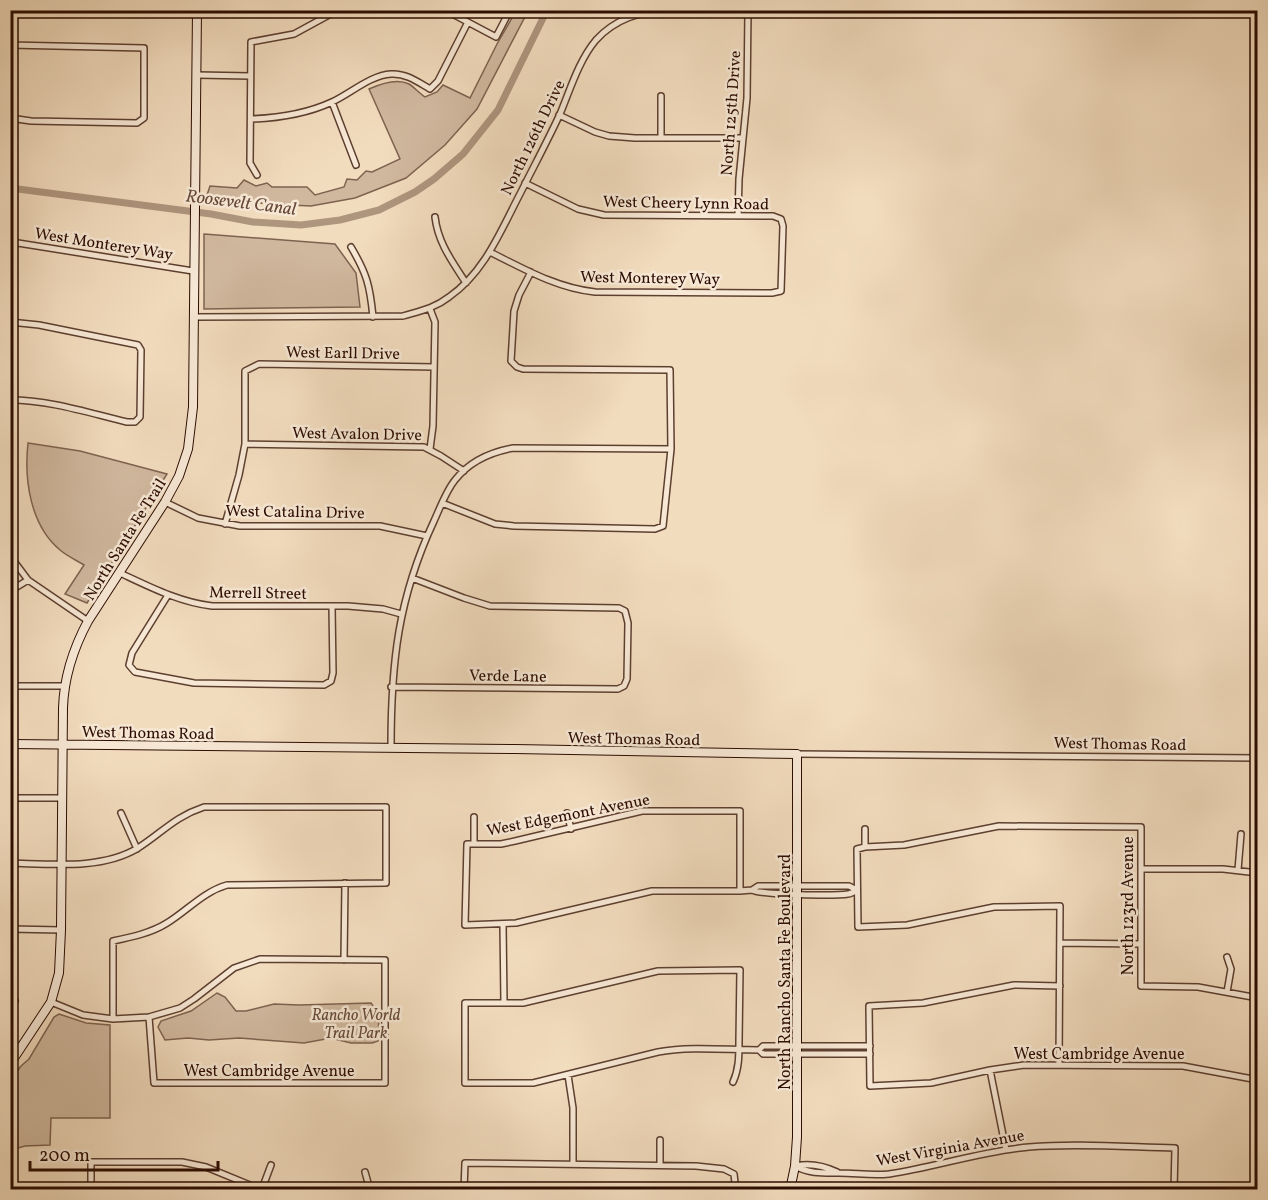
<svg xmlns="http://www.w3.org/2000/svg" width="1268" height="1200" viewBox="0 0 1268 1200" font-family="Vollkorn,serif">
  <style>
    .green { fill: #d0b89e; stroke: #7e6250; stroke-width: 1.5 }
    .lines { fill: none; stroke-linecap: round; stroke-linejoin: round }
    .canal { stroke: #ae957e; stroke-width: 7 }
    .street-casing { stroke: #5d3f30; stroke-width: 8 }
    .secondary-casing { stroke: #2b0b01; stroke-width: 10 }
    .street { stroke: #f7e8d5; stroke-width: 5 }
    .secondary { stroke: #f7e8d5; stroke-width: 8 }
    .labels { text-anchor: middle; stroke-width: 5; stroke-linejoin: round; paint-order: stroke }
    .street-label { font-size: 16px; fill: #2b0b01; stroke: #f7e8d5 }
    .park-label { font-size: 16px; font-style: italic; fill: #654838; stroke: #f7e8d5 }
    .water-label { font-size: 18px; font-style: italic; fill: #664939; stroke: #f7e8d5 }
  </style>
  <rect width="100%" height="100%" fill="#f2dcbe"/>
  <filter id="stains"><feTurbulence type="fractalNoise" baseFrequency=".00333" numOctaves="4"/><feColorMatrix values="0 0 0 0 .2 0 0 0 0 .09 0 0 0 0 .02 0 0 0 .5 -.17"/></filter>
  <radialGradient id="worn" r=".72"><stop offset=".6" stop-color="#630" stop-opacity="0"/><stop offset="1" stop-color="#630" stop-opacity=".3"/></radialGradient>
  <path class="green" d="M516,11H528L477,109L445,145L406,178L355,198L311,206L268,204L207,195L210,186L237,188L244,180L256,186L267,183L272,187H307L315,195L344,187L347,179L357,180L366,171L372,172L400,159L369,89C380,84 397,78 409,84C414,87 419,93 425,97L437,92L443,85L470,98L497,44Z
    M204,234L335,244L356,273L360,307L204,309Z
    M28,443L80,451L167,474L87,603L65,594L84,565C76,560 67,556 60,550C30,525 24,479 28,443Z
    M217,993L225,997L236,1011H246L274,1004L299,1005L371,1003L379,1014L378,1041L372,1043H351L331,1038L304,1043L239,1038L209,1040L188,1038L165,1040L158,1027L161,1021L191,1011Z
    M59,1014L86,1023L110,1025V1118H51L50,1145L25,1146L11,1150V1080L21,1066L29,1059L54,1017Z"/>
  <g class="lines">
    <path class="canal" d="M10,188L211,214L253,222L301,225L340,220L379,210L415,192L434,179L463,154L498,110L547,10"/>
    <defs>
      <path id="street" d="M445,10L496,37L510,10
        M713,10H788
        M10,45L144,48V118L137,123L31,121L10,118
        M197,75L250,76
        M332,102L356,165
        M559,115L595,132L609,136L635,138H743
        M251,119C279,118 306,114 332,102C351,93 371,75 391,74C406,73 418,82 430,89L438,81L468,22
        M661,138V96
        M257,175L250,163L251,42L294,34L338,10
        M738,216L739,179L747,98L748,11
        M435,217C438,243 452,261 466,283
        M10,244L18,243L193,271
        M351,247C367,274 370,286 373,317
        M490,252C524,269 557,288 595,292L772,293L781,291L783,226L781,219L773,216L604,215L578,209L525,183
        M430,309L435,322L433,426L430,449
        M193,317L403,316C420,311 435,308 449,297C485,272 501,230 521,192C534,166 548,140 560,114C570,90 579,60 596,40C615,19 639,12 666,10
        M10,322L39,325L138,345L141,350L140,417L135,422H127C89,413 50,400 10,400
        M245,444L424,447L441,456L464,471
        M165,502L198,518L240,526H380L427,536
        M442,503L495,524L514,526L655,529L663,526L671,449L670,370L523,369L517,367L511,361L514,311L519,295L531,272
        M225,524L239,475L245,444V371L259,364L434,367
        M10,556L28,580L88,621
        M120,573C150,587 179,602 212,606H348L383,609L401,614
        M10,591L28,580
        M168,595L132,653L129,665L135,672L194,683L324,685L331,681L333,673L332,606
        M10,686H64
        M391,687L618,689L624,686L627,679L628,623L625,611L619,608L490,606L464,598L412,578
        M391,747C391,663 398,598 434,521C440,508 446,491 455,480C469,462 491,452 513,448L671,449
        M797,754L1258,758
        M10,798H63
        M121,813L137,849
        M567,813L571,829
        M474,817V844H467L465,925L516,923L652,891H740L752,890L758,886H849L857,890
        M865,829V847L857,849L858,927L907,925L994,907L1060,906L1059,1065
        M474,844H501L515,841L642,811H740V891
        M865,847L904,845L999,826L1141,827V986L1198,987L1258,998
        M10,863C51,864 102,870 138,848C163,832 174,817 204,807H386V883L227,885C203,892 188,910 167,923C151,933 132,937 113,941V1019
        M1141,869H1223L1258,873
        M1238,870L1241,834
        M752,890C761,895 836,896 848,894C850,894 856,891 857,890
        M503,925L504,1003
        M10,929L61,930
        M1060,943L1141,944
        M344,960L345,883
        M1060,986L1014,985L923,1003L869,1006L870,1086L931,1083L990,1070L1024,1065L1183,1066L1258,1080
        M1227,992L1231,969L1227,957
        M10,998L15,1001
        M51,1002L83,1015L113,1019L149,1017L180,1008L194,999L234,968L260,959L385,960V1083H154L149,1017
        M759,1050L763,1046H870
        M990,1070L1006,1150
        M568,1075L573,1108V1164
        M733,1082C739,1069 739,1056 739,1041L740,970L658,971L523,1003H465V1083H533L658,1052C691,1046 726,1050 759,1050L763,1054H870
        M660,1165V1140
        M795,1166C810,1174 823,1173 839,1173C856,1173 872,1176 889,1174C936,1167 982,1151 1029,1147C1076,1143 1128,1147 1175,1148L1174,1190
        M796,1166C810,1163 824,1166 837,1172
        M365,1172L370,1190
        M10,1188H28
        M262,1189L271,1165
        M91,1190V1162H182L206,1167L262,1190
        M464,1190L465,1163L696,1166L724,1169L734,1174L735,1183L733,1190"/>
      <path id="secondary" d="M10,744L515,749L797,754V1137L795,1166L790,1190
        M10,1064L51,1002L59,973L61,930L63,708C64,676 73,649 88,621L165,502L179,476L188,449L193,407L197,10"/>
    </defs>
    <use href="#street" class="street-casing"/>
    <use href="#secondary" class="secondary-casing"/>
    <use href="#street" class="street"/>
    <use href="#secondary" class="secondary"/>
  </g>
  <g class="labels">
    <g class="street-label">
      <text transform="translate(730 113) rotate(-86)" y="6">North 125th Drive</text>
      <text transform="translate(532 137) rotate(-64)" y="6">North 126th Drive</text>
      <text transform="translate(686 202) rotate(1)" y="6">West Cheery Lynn Road</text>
      <text transform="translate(104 243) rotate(9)" y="6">West Monterey Way</text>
      <text transform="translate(650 277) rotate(1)" y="6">West Monterey Way</text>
      <text transform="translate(343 352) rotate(1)" y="6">West Earll Drive</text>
      <text transform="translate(357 433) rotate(1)" y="6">West Avalon Drive</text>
      <text transform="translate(295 511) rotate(1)" y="6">West Catalina Drive</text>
      <text transform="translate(124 539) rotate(-58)" y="6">North Santa Fe Trail</text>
      <text transform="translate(258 592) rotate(1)" y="6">Merrell Street</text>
      <text transform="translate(508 675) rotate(1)" y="6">Verde Lane</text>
      <text transform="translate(148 732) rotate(1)" y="6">West Thomas Road</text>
      <text transform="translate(634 738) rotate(1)" y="6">West Thomas Road</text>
      <text transform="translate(1120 743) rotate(1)" y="6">West Thomas Road</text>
      <text transform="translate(568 814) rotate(-11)" y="6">West Edgemont Avenue</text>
      <text transform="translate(1127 906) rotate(-90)" y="6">North 123rd Avenue</text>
      <text transform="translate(784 972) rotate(-90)" y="6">North Rancho Santa Fe Boulevard</text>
      <text x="1099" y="1059">West Cambridge Avenue</text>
      <text x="269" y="1076">West Cambridge Avenue</text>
      <text transform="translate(950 1147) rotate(-10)" y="6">West Virginia Avenue</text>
    </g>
    <g class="park-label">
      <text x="356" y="1020">Rancho World<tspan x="356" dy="18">Trail Park</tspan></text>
    </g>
    <g class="water-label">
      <text transform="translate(241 202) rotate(7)" y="6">Roosevelt Canal</text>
    </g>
  </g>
  <rect width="1268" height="1200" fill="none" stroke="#f2dcbe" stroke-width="36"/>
  <rect x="12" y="12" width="1244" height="1176" fill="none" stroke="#2b0b01" stroke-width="3"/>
  <rect x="18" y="18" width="1232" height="1164" fill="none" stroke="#2b0b01" stroke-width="1.5"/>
  <path d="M30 1161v9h188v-9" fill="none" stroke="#2b0b01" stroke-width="3"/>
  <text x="39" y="1161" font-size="18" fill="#2b0b01" stroke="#f7e8d5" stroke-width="4.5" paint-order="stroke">200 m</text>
  <rect width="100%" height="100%" filter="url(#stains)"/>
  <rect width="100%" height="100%" fill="url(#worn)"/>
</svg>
